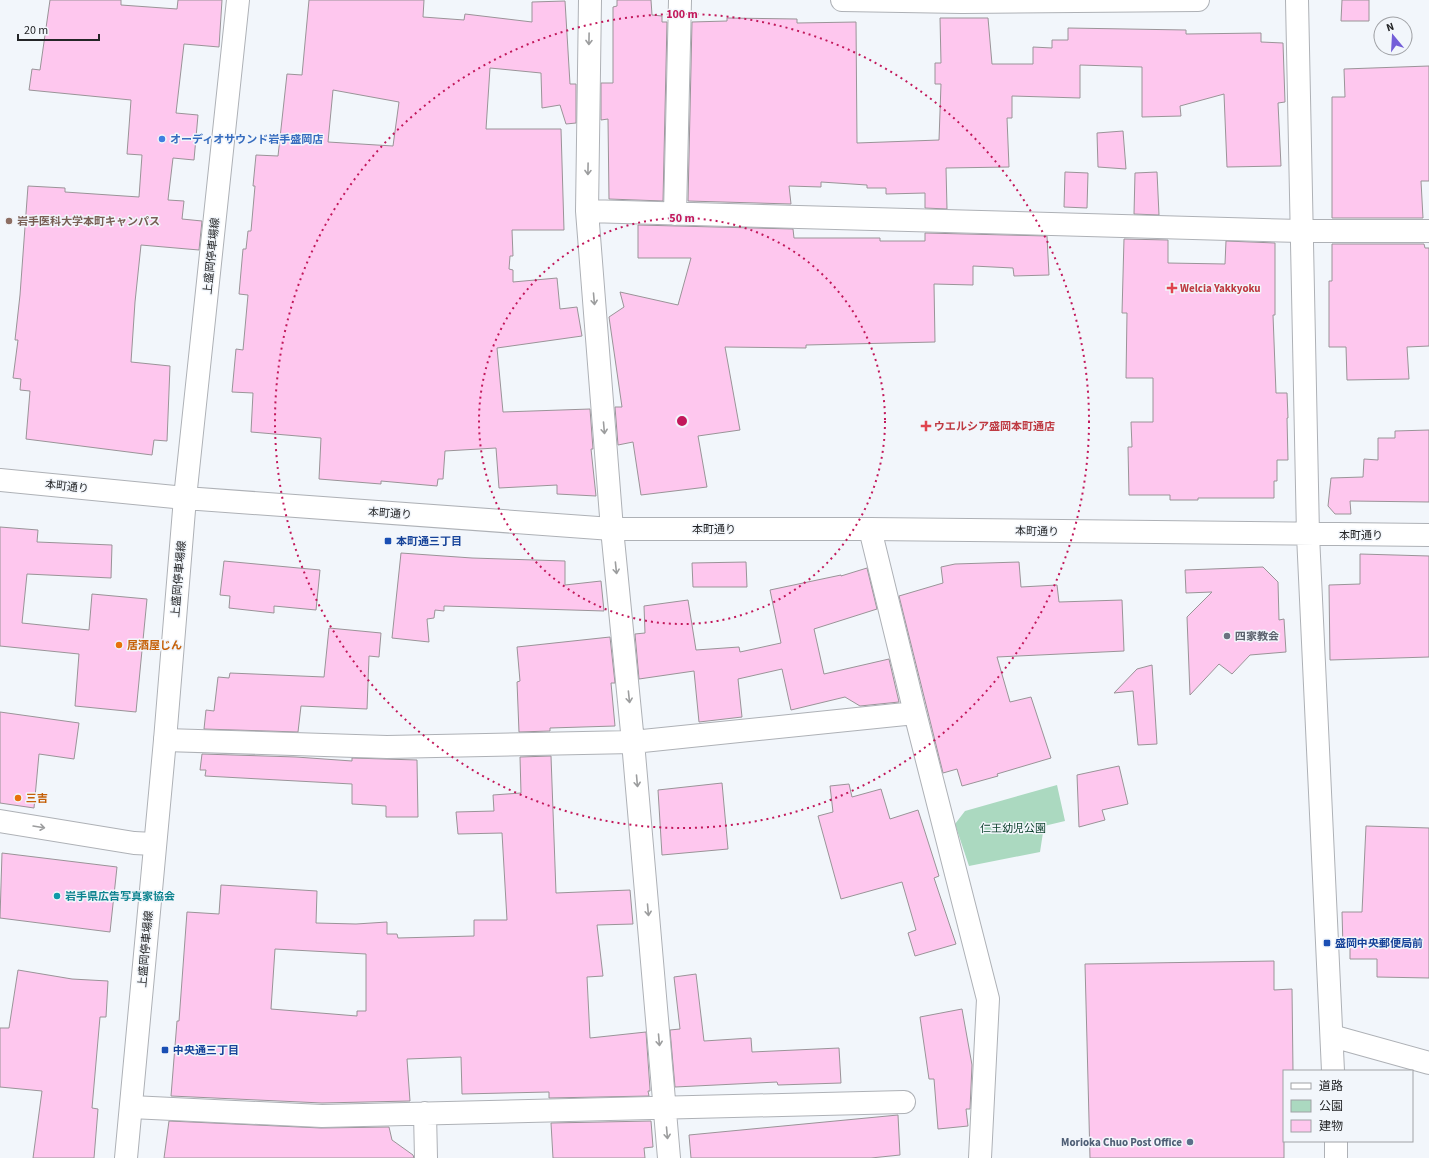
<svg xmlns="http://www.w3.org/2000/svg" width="1429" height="1158" viewBox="0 0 1429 1158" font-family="'Source Sans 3','Noto Sans JP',sans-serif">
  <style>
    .green { fill: #abd9c0 }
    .building { fill: #fec7ee; stroke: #9a9498; fill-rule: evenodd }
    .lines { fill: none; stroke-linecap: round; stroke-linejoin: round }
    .street-casing { stroke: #aeb1b6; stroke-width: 24 }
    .secondary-casing { stroke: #aeb1b6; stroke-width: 24 }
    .street { stroke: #fff; stroke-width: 22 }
    .secondary { stroke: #fff; stroke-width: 22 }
    .oneway { stroke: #9c9d9e }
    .ring { fill: none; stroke: #c2185b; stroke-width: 2; stroke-dasharray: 2 4 }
    .shop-dot { fill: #3f7fe0; stroke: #f2f6fb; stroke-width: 1.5 }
    .education-dot { fill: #8d6e63; stroke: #f2f6fb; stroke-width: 1.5 }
    .health-dot { fill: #e0444e; stroke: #f2f6fb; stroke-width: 1.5 }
    .transit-dot { fill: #1a4fb4; stroke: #f2f6fb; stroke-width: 1.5 }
    .worship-dot { fill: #6b7280; stroke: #f2f6fb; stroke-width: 1.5 }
    .food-dot { fill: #e8710a; stroke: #f2f6fb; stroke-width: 1.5 }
    .culture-dot { fill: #0f9aa8; stroke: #f2f6fb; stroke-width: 1.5 }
    .service-dot { fill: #5c6f8a; stroke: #f2f6fb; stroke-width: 1.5 }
    .labels { text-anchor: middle; stroke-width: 3; stroke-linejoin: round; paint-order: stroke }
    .shop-label { font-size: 11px; font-weight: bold; fill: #366cbe; stroke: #f2f6fb; text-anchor: start }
    .education-label { font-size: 11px; font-weight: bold; fill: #785e54; stroke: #f2f6fb; text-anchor: start }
    .street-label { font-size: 11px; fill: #242527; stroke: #f2f6fb }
    .health-label { font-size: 11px; font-weight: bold; fill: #be3a42; stroke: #f2f6fb; text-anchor: start }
    .transit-label { font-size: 11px; font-weight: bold; fill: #164399; stroke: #f2f6fb; text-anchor: start }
    .worship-label { font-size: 11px; font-weight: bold; fill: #5b616d; stroke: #f2f6fb; text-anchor: start }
    .food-label { font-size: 11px; font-weight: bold; fill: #c56008; stroke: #f2f6fb; text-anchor: start }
    .park-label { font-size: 11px; fill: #0d412c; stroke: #f2f6fb }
    .culture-label { font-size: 11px; font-weight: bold; fill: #0d838f; stroke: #f2f6fb; text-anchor: start }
    .service-label { font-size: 11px; font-weight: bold; fill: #4e5e75; stroke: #f2f6fb; text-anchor: end }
    .centre { fill: #c2185b; stroke: #f2f6fb; stroke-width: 2 }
    .ring-label { font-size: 12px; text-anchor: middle; font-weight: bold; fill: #c2185b; stroke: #f2f6fb; stroke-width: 3; stroke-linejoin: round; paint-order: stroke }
  </style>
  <rect width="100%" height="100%" fill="#f2f6fb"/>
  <path class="green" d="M1057,785L1065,821L1044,826L1040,852L969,866L955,824L965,811Z"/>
  <path class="building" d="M50,0H121V5L177,9L178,0H222L219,47L184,44L176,113L198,115L194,160L173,158L168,200L184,201L182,219L202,221L199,250L141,245L135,302L131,362L170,366L167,441L154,440L152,455L26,439L30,391L20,390L21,379L13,378L18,340H15L20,295L28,186L65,188V192L139,197L142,155L127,154L131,100L29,90L32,69L40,70Z
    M309,0H424L423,17L464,20L465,14L532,22V2L565,1L570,84H576V123L566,124L560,105L542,108L541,73L490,68L486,129H561L564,230H512L513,256H510L509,269L513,270V282L557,278L560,309L577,307L582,336L497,348L503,412L590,409L593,449H591L596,496L557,494V485L499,488L496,448L445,451L443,479H438L437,486L381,481V484L319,479L321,438L251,432L253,393L232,392L236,349L243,350L248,295L239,294L243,249H246L248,231H251L255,186H253L256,155L278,156L287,74L302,75ZM333,90L399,102L393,146L328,142Z
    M617,0H651L652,15L662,16V22H667L663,201L609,199L608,119L601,120V83H613V7L617,6Z
    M1342,0H1369V21H1341Z
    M727,18L797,19V23L856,22L857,143L939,140L941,84H935V63H941L940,18H988L992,64H1033V47L1052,48V40H1068V28L1186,30V34L1261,33V42L1283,43L1285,102L1278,103L1281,166L1227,167L1224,94L1180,106L1181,116L1142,117V67L1080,65V98L1012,96V118H1007L1009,167L946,168L947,209L925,208V193L886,194V188H867V185L821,182V187L789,186L791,204L688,201L692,22L727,21Z
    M1429,66V181H1421L1423,218H1332V97H1345L1344,69Z
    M1123,131L1126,169L1098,167L1097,133Z
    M1065,172L1088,173L1087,208L1064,207Z
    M1157,172L1159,215L1134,214L1135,173Z
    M638,225L793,229L794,238H880V241H925V233L1047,236L1049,275L1014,276L1013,268L973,266V285L934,284L935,342L806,345V348L725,347L740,430L698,436L707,487L641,495L633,442L618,445L615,407H622L609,317L624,307L620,292L678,305L691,258H638Z
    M1124,239L1168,240V263L1225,264L1226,241L1275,243V315H1273L1276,393H1287L1288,418H1287L1288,460H1277V481H1274V498H1198V500H1170V495H1129L1128,447H1132L1131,422H1153V378H1126L1127,313H1122Z
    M1332,244H1424L1425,248H1429V346L1407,347L1409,379L1347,380L1346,347H1329V281H1332Z
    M1429,430V502L1350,501L1351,514H1335L1328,506L1331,478L1363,477L1364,459L1378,460V438H1395V431Z
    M0,527L38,530L37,542L112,545L111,578L27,574L22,623L89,630L92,594L147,599L136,712L75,706L79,654L0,646Z
    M401,553L472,558L565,561V585L601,581L604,611L444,606V611L435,610L434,618L427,619L429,642L392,638Z
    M1360,554L1429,556V657L1330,660L1329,585L1360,584Z
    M224,561L320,570L316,610L274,606V613L229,608L230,596L220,595Z
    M746,562L747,587H693L692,563Z
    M1019,562L1021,587L1057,585L1059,602L1122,600L1124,651L997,657L1010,702L1031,697L1051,758L997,774L998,776L962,786L957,769L943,773L899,596L943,583L941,567L955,564Z
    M1263,567L1278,582L1279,620L1284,619L1286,652L1250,655L1232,674L1219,664L1190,695L1187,617L1212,592L1186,593L1185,570Z
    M867,568L877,609L814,629L824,674L889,659L899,702L860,706L845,697L791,710L782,669L738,679L742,717L699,722L694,671L639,679L635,634L645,633L644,606L688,600L696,650L739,647L740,652L781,643L770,590L841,575V576Z
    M329,628L381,633L379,657L369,656L367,709L301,706L298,732L204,729L206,710L214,711L218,677L229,678L230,673L324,677Z
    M610,637L615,683H611L615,726L550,728V731L519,732L517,682L520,681L517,647Z
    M1152,665L1157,744L1138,745L1133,691L1114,693L1137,669Z
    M0,712L79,723L74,759L39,754L34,808L0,803Z
    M202,754L296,757L352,761V758L417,760L418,817H386V806L352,804V784L205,776L206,770H200Z
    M551,756L556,893L630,890L633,924L597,925L603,976L587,977L590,1038L646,1032L650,1089V1091H648L649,1096L549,1098V1092L462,1094L461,1057L407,1059L410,1101L322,1103L171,1096L177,1021H179L187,912L219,914L221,885L317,891L316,923L356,924L387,922V934H397L398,938L474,936V920H507L502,833L458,834L456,812L494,811L493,795L521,793L520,757ZM275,949L366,954V1011H357V1016L271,1009Z
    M1119,766L1128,804L1102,810L1105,820L1079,827L1077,775Z
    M722,783L728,849L662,855L658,790Z
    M849,784L852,797L881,789L890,819L918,810L939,876L934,878L956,944L915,956L908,933L916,930L902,882L841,899L818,816L833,812L830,786Z
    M1366,826L1429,828V978L1377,977V959H1350V948H1343L1342,912H1362Z
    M2,853L117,867L110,932L0,918Z
    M1274,961V990L1292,989L1293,1071H1284V1158H1090L1085,964Z
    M18,970L72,979L108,981L106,1017H100L92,1108L98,1109L94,1158H33L42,1091L0,1087V1028H9Z
    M696,974L704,1041L751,1038L752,1052L839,1048L841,1083L778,1085L777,1082L675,1087L670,1030L680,1029L674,977Z
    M962,1009L972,1065L970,1109H966L968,1126L938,1129L934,1079H929L920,1017Z
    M898,1115L900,1155L871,1158H691L689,1135Z
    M169,1121L321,1128L389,1127L392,1140L413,1155L414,1158H164Z
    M651,1121L653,1147L644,1148L645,1158H553L551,1123Z"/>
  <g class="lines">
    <defs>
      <path id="street" d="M590,0L587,211L612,529L633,742L669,1158
        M842,0L962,2L1198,0
        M587,211L1301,231H1429
        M675,214L680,0
        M870,529L915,713L988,999L980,1158
        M165,740L387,747L633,742L915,713
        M0,821L134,843L154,844
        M131,1107L322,1116L904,1102
        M425,1113L426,1158"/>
      <path id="secondary" d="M1297,0L1308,535L1333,1071
        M0,480L185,498L612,529H870L1429,535
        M1332,1036L1429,1063
        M1336,1141V1158
        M126,1158L165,740L185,498L238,0"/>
    </defs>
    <use href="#street" class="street-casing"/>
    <use href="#secondary" class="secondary-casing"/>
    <use href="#street" class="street"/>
    <use href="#secondary" class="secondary"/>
  </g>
  <defs><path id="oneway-shaft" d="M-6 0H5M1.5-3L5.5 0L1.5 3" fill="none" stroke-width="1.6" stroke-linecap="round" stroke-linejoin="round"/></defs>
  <g class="oneway">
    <use href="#oneway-shaft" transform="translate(589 39) rotate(91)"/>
    <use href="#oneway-shaft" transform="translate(588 169) rotate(91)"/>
    <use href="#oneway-shaft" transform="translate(594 299) rotate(85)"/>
    <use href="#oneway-shaft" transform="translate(604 428) rotate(85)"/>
    <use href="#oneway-shaft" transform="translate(616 568) rotate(84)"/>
    <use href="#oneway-shaft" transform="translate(629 697) rotate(84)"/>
    <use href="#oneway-shaft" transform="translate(637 781) rotate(85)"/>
    <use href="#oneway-shaft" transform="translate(39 827) rotate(9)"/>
    <use href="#oneway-shaft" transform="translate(648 910) rotate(85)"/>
    <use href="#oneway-shaft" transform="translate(659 1040) rotate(85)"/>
    <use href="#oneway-shaft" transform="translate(667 1133) rotate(85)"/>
  </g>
  <g class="ring">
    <circle cx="682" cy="421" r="203"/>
    <circle cx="682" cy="421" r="407"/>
  </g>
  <circle class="shop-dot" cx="162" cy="139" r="4"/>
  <circle class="education-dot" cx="9" cy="221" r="4"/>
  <g class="health-dot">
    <path d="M1170 282h4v4h4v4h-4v4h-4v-4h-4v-4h4z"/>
    <path d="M924 420h4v4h4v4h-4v4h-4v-4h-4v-4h4z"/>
  </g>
  <g class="transit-dot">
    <rect x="384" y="537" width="8" height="8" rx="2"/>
    <rect x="1323" y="939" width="8" height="8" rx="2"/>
    <rect x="161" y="1046" width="8" height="8" rx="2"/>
  </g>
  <circle class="worship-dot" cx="1227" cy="636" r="4"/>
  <g class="food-dot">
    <circle cx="119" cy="645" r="4"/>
    <circle cx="18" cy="798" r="4"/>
  </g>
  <circle class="culture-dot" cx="57" cy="896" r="4"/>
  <circle class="service-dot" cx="1190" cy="1142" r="4"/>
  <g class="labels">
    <g class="shop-label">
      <text x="170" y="143">オーディオサウンド岩手盛岡店</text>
    </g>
    <g class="education-label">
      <text x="17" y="225">岩手医科大学本町キャンパス</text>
    </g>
    <g class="street-label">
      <text transform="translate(211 256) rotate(-84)" y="4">上盛岡停車場線</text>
      <text transform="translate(67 486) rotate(6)" y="4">本町通り</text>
      <text transform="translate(390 513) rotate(4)" y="4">本町通り</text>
      <text x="714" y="533">本町通り</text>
      <text transform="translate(1037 531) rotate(1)" y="4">本町通り</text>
      <text x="1361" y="539">本町通り</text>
      <text transform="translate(178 579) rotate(-85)" y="4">上盛岡停車場線</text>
      <text transform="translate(145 949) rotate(-85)" y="4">上盛岡停車場線</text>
    </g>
    <g class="health-label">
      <text x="1180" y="292">Welcia Yakkyoku</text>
      <text x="934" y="430">ウエルシア盛岡本町通店</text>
    </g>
    <g class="transit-label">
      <text x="396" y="545">本町通三丁目</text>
      <text x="1335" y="947">盛岡中央郵便局前</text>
      <text x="173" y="1054">中央通三丁目</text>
    </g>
    <g class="worship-label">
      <text x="1235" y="640">四家教会</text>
    </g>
    <g class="food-label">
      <text x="127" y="649">居酒屋じん</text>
      <text x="26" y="802">三吉</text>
    </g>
    <g class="park-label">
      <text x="1013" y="832">仁王幼児公園</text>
    </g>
    <g class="culture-label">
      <text x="65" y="900">岩手県広告写真家協会</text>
    </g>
    <g class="service-label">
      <text x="1182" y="1146">Morioka Chuo Post Office</text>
    </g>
  </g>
  <circle cx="682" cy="421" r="6" class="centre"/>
  <g class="ring-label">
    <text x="682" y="18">100 m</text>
    <text x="682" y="222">50 m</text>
  </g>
  <rect x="1283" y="1070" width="130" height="72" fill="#f2f6fb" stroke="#a0a2a6"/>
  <rect x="1291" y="1083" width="20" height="6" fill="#ffffff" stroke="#a0a2a6"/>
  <text x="1319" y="1090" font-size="12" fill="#242527">道路</text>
  <rect x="1291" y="1100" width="20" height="12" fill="#abd9c0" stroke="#a0a2a6"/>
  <text x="1319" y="1110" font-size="12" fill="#242527">公園</text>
  <rect x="1291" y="1120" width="20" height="12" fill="#fec7ee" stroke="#a0a2a6"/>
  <text x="1319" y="1130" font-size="12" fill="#242527">建物</text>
  <g transform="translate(1393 36) rotate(342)"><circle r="19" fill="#f2f6fb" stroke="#a0a2a6"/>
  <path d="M0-3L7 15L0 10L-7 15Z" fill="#735ed8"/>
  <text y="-6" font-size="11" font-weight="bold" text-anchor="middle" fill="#242527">N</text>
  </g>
  <path d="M18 34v6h81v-6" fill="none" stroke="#242527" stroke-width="2"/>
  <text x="24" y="34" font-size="12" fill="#242527" stroke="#f2f6fb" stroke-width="3" paint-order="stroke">20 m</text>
</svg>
